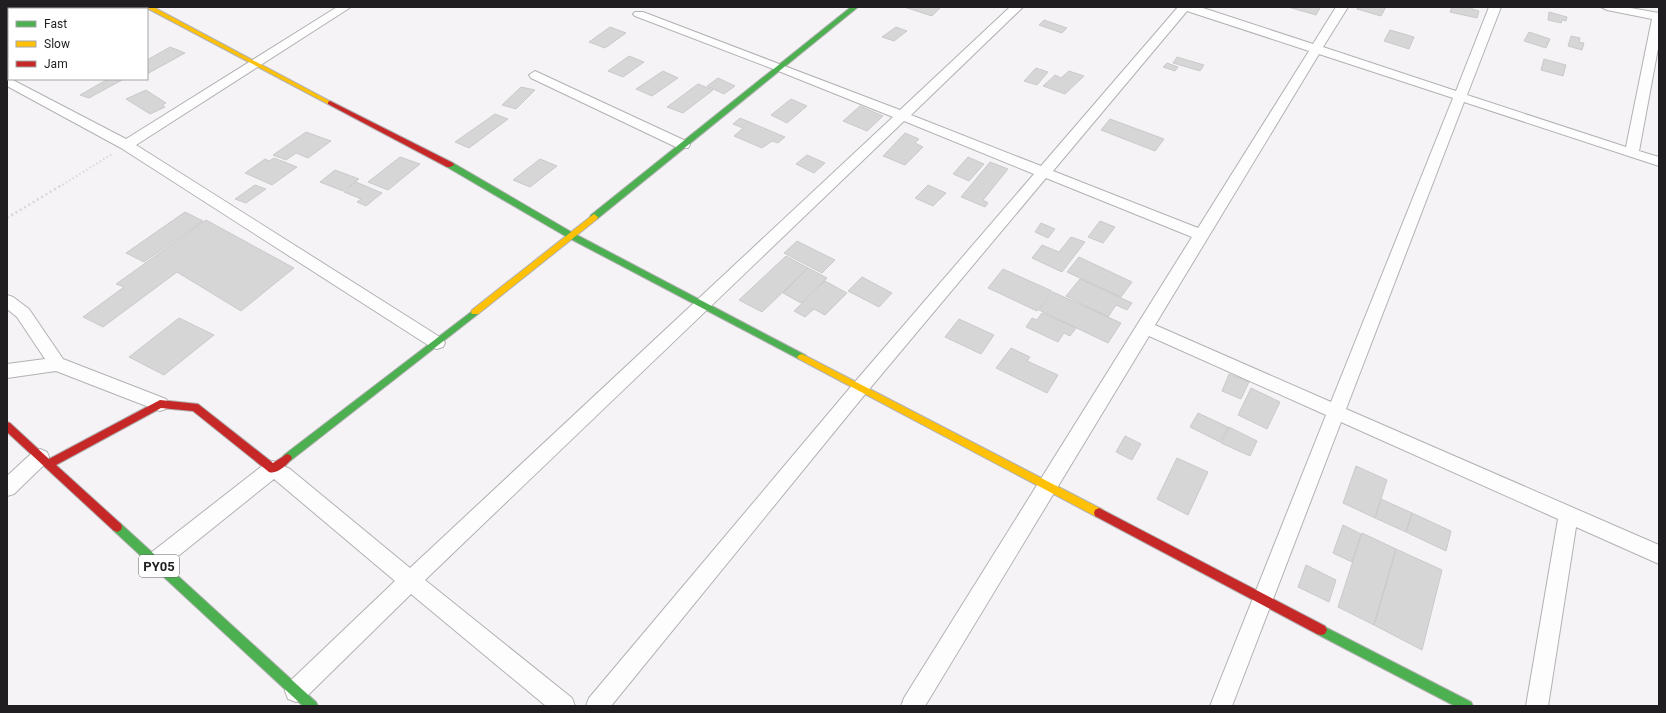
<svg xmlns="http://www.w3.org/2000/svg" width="1666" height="713" viewBox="0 0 1666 713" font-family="Roboto,sans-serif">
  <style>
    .building { fill: #d6d6d7; stroke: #cacacb }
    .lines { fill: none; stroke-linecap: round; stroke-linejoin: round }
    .street-casing { stroke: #b2b1b3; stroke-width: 2 }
    .fast-casing { stroke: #b2b1b3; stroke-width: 2 }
    .slow-casing { stroke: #b2b1b3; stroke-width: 2 }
    .jam-casing { stroke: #b2b1b3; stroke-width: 2 }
    .path-far1 { stroke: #d8d7d8; stroke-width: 2; stroke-dasharray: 1.5 2.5; stroke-linecap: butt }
    .path { stroke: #d8d7d8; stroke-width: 2.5; stroke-dasharray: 2 3; stroke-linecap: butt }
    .street { fill: #fefdfe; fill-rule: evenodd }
    .fast { fill: #4caf50; fill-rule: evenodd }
    .slow { fill: #ffc107; fill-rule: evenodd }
    .jam { fill: #c62828; fill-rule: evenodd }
    .labels { text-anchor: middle; stroke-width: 4; stroke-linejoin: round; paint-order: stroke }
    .shield { fill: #fff; stroke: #636263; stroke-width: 1 }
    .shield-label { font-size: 13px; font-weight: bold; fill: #201e20 }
  </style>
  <rect width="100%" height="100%" fill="#f5f3f6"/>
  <path class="building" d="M13,7H32L36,9H9V27L7,28V9Z
    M904,7H941L932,16Z
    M1288,7H1317L1320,8L1316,15Z
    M1358,7H1386L1381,16L1357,9Z
    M1452,7H1472V9L1479,11L1477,18L1450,12Z
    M1549,12L1567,17L1566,21L1562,20L1561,23L1548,20Z
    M1044,20L1067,28L1062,33L1039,25Z
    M610,27L626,33L605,48L589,42Z
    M896,27L907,31L894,41L882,37Z
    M1390,30L1414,37L1409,49L1384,41Z
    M1529,32L1550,39L1546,48L1524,41Z
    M1571,36L1580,38L1579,42L1584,43L1582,50L1568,46Z
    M170,47L185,53L147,74V60Z
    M629,56L644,62L623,77L608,71Z
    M1177,57L1204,65L1200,71L1173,63Z
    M1544,59L1566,65L1563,76L1541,70Z
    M1167,63L1178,67L1175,71L1163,67Z
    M1036,68L1048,72L1037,85L1024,81Z
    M663,71L678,78L652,96L636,89Z
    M1069,71L1084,76L1065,94L1043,86L1055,75L1061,78Z
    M718,78L735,86L724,94L707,86Z
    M108,79L122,80L89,98L80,95Z
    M698,84L713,90L683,113L667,107Z
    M521,87L535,90L516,109L502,105Z
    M146,90L166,103L162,105L165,107L150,114L126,99Z
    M791,99L807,106L787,123L771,115Z
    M860,106L883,116L867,131L843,121Z
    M495,114L508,119L469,148L455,142Z
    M740,118L785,137L778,143L772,141L762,148L734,136L743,128L733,124Z
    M1110,119L1164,139L1155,151L1101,130Z
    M306,132L331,141L308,158L296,153L286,160L273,155Z
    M905,133L919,139L915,143L923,147L905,165L883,156Z
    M807,155L825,163L814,173L796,164Z
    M400,157L420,164L388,190L368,182Z
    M968,157L984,164L969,181L953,174Z
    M274,158L297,167L272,185L245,173L265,159L269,161Z
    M540,159L557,166L530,187L513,180Z
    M990,162L1008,169L983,200L988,203L985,207L961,197Z
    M335,170L359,179L343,191L320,182Z
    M356,182L382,193L366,206L357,202L361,199L344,192Z
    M255,185L266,189L246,203L235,199Z
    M928,185L946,193L933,206L915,198Z
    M185,212L203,221L144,262L126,253Z
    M206,220L294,268L241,311L177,272L103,327L83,317L124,287L116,284Z
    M1100,221L1115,227L1103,243L1088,237Z
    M1041,223L1055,229L1048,238L1035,232Z
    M1071,237L1085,242L1062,272L1032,258L1042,245L1059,252Z
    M797,241L835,260L822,273L784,253Z
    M786,256L808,268L762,312L739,300Z
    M1079,257L1132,282L1121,297L1067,272Z
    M808,268L827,278L801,303L783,293Z
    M1003,269L1052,291L1037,311L988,288Z
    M862,277L892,293L879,307L848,291Z
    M1080,279L1132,303L1127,310L1116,305L1108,317L1066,296Z
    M825,281L847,293L825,315L814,309L805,317L794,311Z
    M1053,292L1121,323L1108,343L1039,310Z
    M1042,313L1076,328L1070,336L1064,333L1058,342L1026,327L1032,318L1037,320Z
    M179,318L214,335L164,375L129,357Z
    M959,319L994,335L981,354L945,337Z
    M1011,348L1030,357L1027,361L1058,375L1047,393L996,368Z
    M1229,374L1249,382L1241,399L1222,391Z
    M1251,388L1280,402L1267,429L1238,415Z
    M1198,413L1228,427L1220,442L1190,427Z
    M1229,427L1257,441L1250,456L1221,443Z
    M1125,436L1141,444L1132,460L1116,452Z
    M1177,458L1208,472L1188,515L1157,499Z
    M1356,466L1387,480L1375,518L1343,503Z
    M1381,499L1412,513L1406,532L1375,518Z
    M1412,513L1451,531L1446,551L1406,532Z
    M1343,525L1361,534L1352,562L1333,553Z
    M1362,533L1396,549L1374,625L1338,607Z
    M1396,549L1442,570L1422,650L1374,625Z
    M1306,565L1336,580L1329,602L1298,587Z"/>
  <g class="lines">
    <defs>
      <path id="street" d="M67,7H81L79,9H65Z
        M337,7H351L136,145L443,339L445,343L443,347L437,349L431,347L121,148L7,86V77L126,139Z
        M1010,7H1023L911,115L1041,166L1178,7H1200L1313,44L1336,7H1348L1323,47L1456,91L1489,7H1501L1467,95L1626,147L1652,19L1607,10L1601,7H1625L1659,13V43L1639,151L1659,157V166L1464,102L1346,409L1659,545V564L1576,527L1548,706H1526L1558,519L1341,422L1232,706H1210L1326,415L1149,336L925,706H901L904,698L1192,237L1046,178L866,393L611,706H586L589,698L854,383L1034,174L904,121L425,580L572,698L575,706H546L411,594L304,699L296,702L288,699L285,691L288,683L395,581L274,479L162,569L155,571L148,569L145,562L148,555L266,463L273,461L290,469L410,568L893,117L776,70L635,16L633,14L635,12H643L900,110ZM1187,11L1309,51L1198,228L1053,171ZM1319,54L1453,98L1331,402L1155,325Z
        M9,35V43L7,44V36Z
        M535,71L688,142L690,145L688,148H678L531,78L529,75Z
        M7,295L13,297L29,309L63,359L166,399L169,404L166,409L160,411L154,409L56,371L7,378V364L45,359L17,317L7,309Z
        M40,449L47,452L49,457L47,462L14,494L7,496V476L33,452Z"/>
      <path id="fast" d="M851,7H858L597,219H591L590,217L591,215Z
        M447,163H453L573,233L805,355L807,357L805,359H799L567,237L447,167Z
        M475,309L479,312L478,314L290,461L287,462L284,461L282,458L284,455Z
        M117,522L121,524L316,702L318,706H303L113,530L112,527L113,524Z
        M1321,625L1471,702L1473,706H1455L1317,634L1315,630L1317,626Z"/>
      <path id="slow" d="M145,7H153L333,103L332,104H328Z
        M594,214L598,217L597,219L478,314H472L471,312L472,310Z
        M802,354L1103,510L1104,513L1103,516L1099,518L1095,516L799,359L797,357L799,355Z"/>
      <path id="jam" d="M330,101L453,163L454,165L450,167H447L328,104V102Z
        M160,400L198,404L273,463L287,454L290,455L292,458C288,464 277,475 269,472L193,411L161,408L56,465L121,524L122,527L121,530L117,532L113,530L7,432V422L10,423L49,459Z
        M1099,508L1325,626L1327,630L1325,634L1321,635L1317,634L1095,516L1094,513L1095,510Z"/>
    </defs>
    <use href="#street" class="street-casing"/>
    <use href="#fast" class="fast-casing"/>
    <use href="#slow" class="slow-casing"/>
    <use href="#jam" class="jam-casing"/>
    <path class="path-far1" d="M59,187L112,154"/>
    <path class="path" d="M7,218L60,186"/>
    <use href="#street" class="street"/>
    <use href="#fast" class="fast"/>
    <use href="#slow" class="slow"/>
    <use href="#jam" class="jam"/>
  </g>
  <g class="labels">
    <rect class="shield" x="139" y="555" width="40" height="22" rx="3"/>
    <g class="shield-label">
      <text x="159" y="571">PY05</text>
    </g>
  </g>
  <rect width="1666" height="713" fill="none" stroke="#201e20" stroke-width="16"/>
  <rect x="8" y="8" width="140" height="72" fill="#ffffff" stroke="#a6a5a6"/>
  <rect x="16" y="21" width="20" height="6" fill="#4caf50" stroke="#a6a5a6"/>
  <text x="44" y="28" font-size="12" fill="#201e20">Fast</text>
  <rect x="16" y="41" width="20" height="6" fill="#ffc107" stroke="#a6a5a6"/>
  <text x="44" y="48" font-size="12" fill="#201e20">Slow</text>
  <rect x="16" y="61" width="20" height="6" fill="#c62828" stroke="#a6a5a6"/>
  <text x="44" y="68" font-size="12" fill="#201e20">Jam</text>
</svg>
